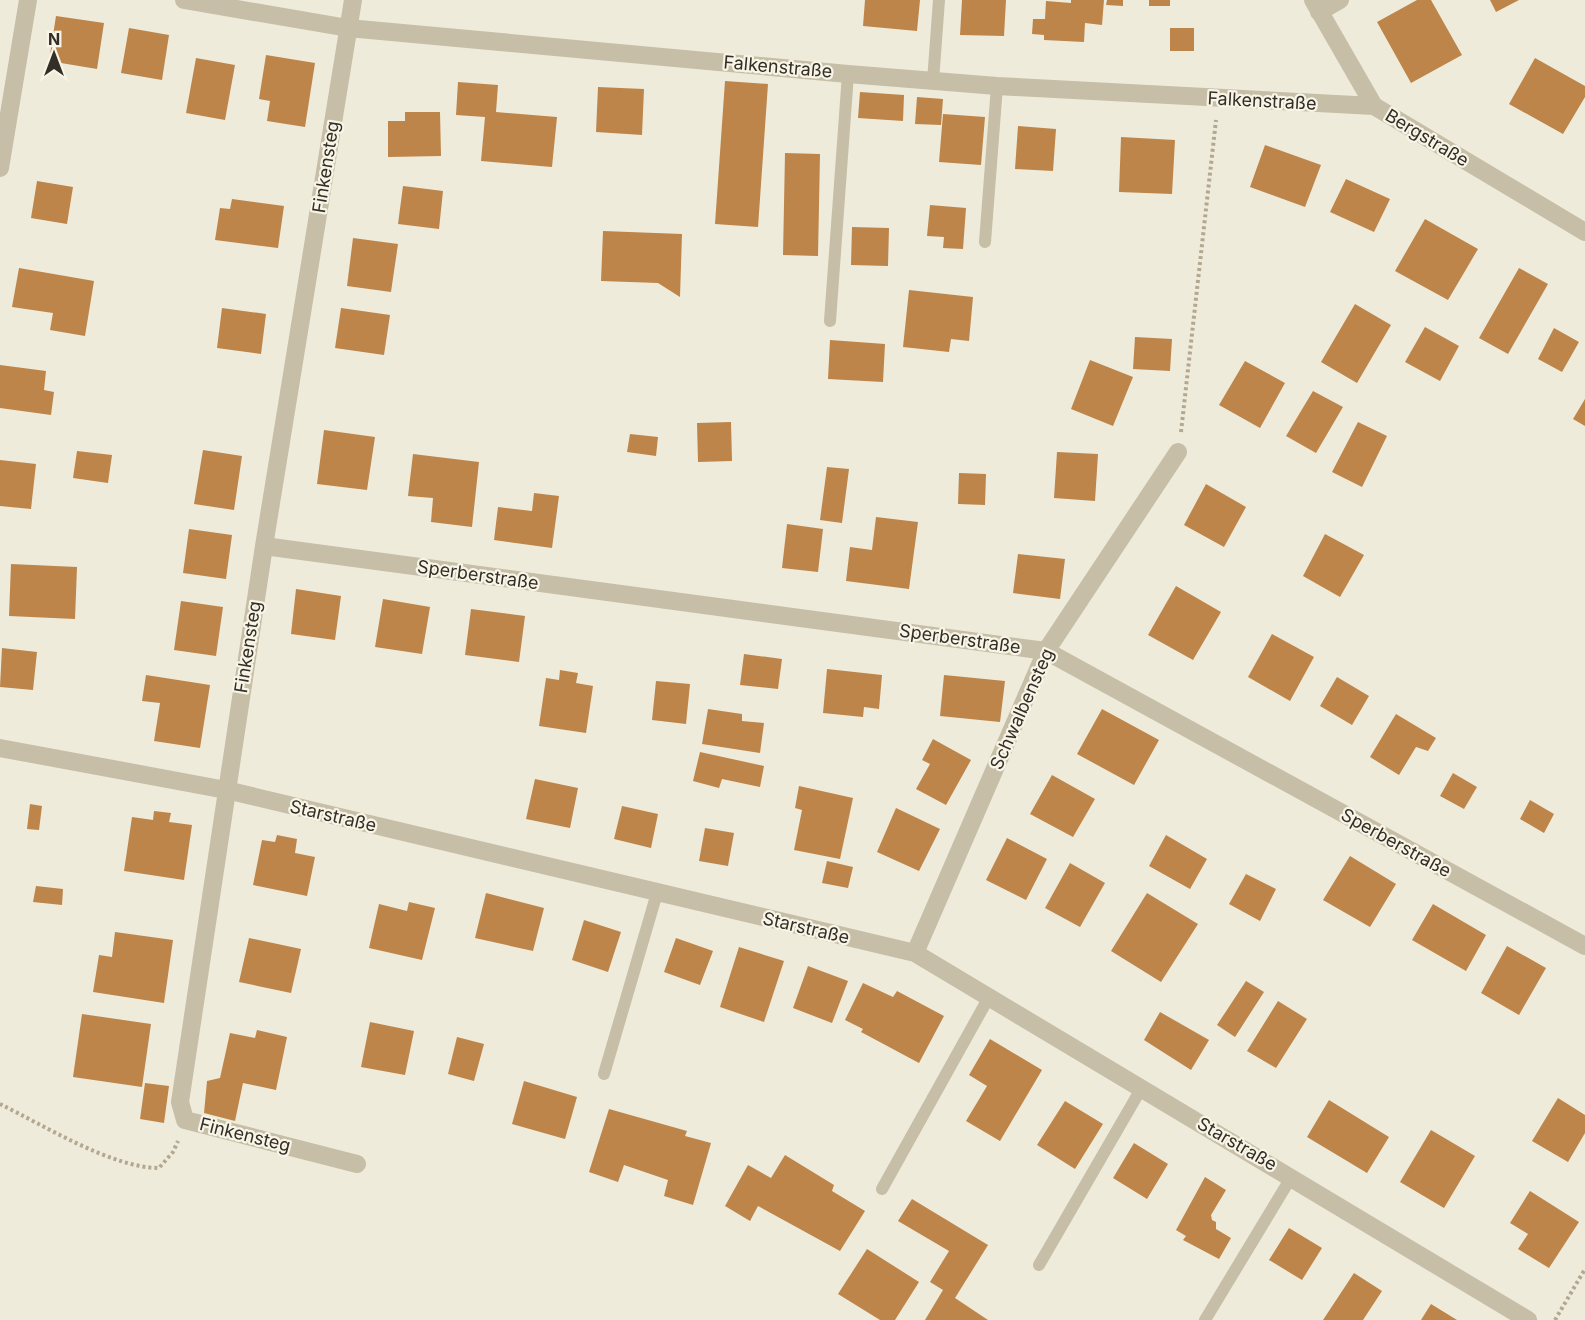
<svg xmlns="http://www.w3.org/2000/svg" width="1585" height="1320" viewBox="0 0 1585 1320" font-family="Inter,sans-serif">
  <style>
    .building { fill: #bd854a }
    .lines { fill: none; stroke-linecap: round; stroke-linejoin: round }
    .path { stroke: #b2a891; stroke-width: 4; stroke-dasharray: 3 3; stroke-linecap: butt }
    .lane { stroke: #c6bea7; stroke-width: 12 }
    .street { stroke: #c6bea7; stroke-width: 18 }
    .labels { text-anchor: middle; stroke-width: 4.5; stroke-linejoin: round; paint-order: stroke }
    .street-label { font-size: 18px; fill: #332e27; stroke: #f8f4e6 }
  </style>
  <rect width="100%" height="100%" fill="#efebda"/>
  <path class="building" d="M865,0H920L917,31L863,26Z
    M962,0H1006L1004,36L960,35Z
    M1071,0H1104L1102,25L1085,23L1084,42L1044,40V35L1032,34L1033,19H1045L1046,1L1071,3Z
    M1107,0H1123V6L1106,5Z
    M1149,0H1170V6H1149Z
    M1417,0H1431L1462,55L1411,83L1377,22Z
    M1490,0H1519L1496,12Z
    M56,16L104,23L97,69L49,61Z
    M129,28L169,35L162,80L121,73Z
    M1170,28H1194V51H1170Z
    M266,55L315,63L305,127L267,121L270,101L259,99Z
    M196,58L235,65L225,120L186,113Z
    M1535,58L1585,86V97L1563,134L1509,104Z
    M725,81L768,84L758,227L715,224Z
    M458,82L498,85L496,112L557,117L552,167L481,161L485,117L456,115Z
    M598,87L644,89L642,135L596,132Z
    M860,92L904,95L903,121L858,118Z
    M917,97L943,99L941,125L915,124Z
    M405,112H440L441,156L388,157V121H405Z
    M943,114L985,117L981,165L939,162Z
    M1018,126L1056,129L1053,171L1015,169Z
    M1121,137L1175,140L1172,194L1119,192Z
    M1265,145L1321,165L1305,207L1250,187Z
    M785,153L820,154L818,256L783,255Z
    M1346,179L1390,199L1374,232L1330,212Z
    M37,181L73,187L67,224L31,218Z
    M403,186L443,191L439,229L398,224Z
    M232,199L284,206L278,248L215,240L220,208L230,209Z
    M930,205L966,208L963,249L943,248L944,237L927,236Z
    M1425,219L1478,249L1448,300L1395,271Z
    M852,227L889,228L888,266L851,265Z
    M603,231L682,234L680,297L658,283L601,281Z
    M353,238L398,244L391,292L347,286Z
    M19,268L94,281L85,336L50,330L53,313L12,307Z
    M1519,268L1548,284L1508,354L1479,338Z
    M909,290L973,297L969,341L951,339L949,352L903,347Z
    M1355,304L1391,325L1357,383L1321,362Z
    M222,308L266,314L261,354L217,348Z
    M341,308L390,315L384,355L335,348Z
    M1425,327L1459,346L1440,381L1405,362Z
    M1554,328L1579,342L1562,372L1538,359Z
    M1135,337L1172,339L1170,371L1133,369Z
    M830,340L885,344L883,382L828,379Z
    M1090,360L1133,377L1113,426L1071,409Z
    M1245,361L1285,383L1260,428L1219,405Z
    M0,365L46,371L44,390L54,392L51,415L0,408Z
    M1313,391L1343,407L1316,453L1286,436Z
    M1585,399V426L1573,419Z
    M731,422L732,461L698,462L697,423Z
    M1358,422L1387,436L1362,487L1332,472Z
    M324,430L375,437L367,490L317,484Z
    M630,434L658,437L656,456L627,452Z
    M203,450L242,456L234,510L194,504Z
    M77,451L112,455L108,483L73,478Z
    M1057,452L1098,454L1095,501L1054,498Z
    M413,454L479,462L472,527L431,522L433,498L408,496Z
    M0,460L36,464L31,509L0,506Z
    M827,467L849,469L842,523L820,520Z
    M959,473L986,474L985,505L958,504Z
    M1206,484L1246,507L1224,547L1184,525Z
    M534,493L559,496L552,548L494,540L498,507L532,511Z
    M876,517L918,522L909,589L846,581L850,547L872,550Z
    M787,524L823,529L818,572L782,568Z
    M189,529L232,535L226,579L183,573Z
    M1325,534L1364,555L1340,597L1303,576Z
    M1018,554L1065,559L1060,599L1013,593Z
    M11,564L77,567L75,619L9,616Z
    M1176,586L1221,612L1193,660L1148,635Z
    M296,589L341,596L335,640L291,634Z
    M383,599L430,607L422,654L375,647Z
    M181,601L223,607L216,656L174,650Z
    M471,609L525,616L519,662L465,655Z
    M1272,634L1314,657L1290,701L1248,677Z
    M2,648L37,652L33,690L0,687Z
    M744,654L782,659L778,689L740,685Z
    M827,669L882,675L879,709L864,707L863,717L823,713Z
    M560,670L578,673L576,683L593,686L586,733L539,726L546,678L559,680Z
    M146,675L210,685L200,748L154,741L160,703L142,701Z
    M944,675L1005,681L1000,722L940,716Z
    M1337,677L1369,696L1352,725L1320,706Z
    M656,681L690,684L686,724L652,720Z
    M708,709L742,714V721L764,723L760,753L702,744Z
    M1102,709L1159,740L1134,785L1077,754Z
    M1396,714L1436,738L1428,751L1416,747L1399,775L1370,757Z
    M933,739L971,760L946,805L916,789L930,764L922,760Z
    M700,752L764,766L760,787L722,779L719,788L693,781Z
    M1453,773L1477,787L1464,809L1440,796Z
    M1052,775L1095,799L1073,837L1030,814Z
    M535,779L578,788L570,828L526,819Z
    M799,786L853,798L840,859L794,850L802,810L795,808Z
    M1530,800L1554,814L1544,833L1520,819Z
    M30,804L42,806L39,830L27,829Z
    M622,806L658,814L651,848L614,839Z
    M896,808L940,829L919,871L877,852Z
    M154,811L171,813L169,822L192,825L184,880L124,871L132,817L153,820Z
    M705,828L734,833L728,866L699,861Z
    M277,835L297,839L295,853L315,857L307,896L253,885L262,840L275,842Z
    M1166,835L1207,859L1190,889L1149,866Z
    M1007,838L1047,859L1026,900L986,880Z
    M1350,856L1396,884L1370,927L1323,900Z
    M827,861L853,867L848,888L822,883Z
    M1070,863L1105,883L1080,927L1045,908Z
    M1246,874L1276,889L1260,921L1229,904Z
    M36,886L63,889L62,905L33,902Z
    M486,893L544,908L533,951L475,938Z
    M1147,893L1198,924L1161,982L1111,951Z
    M409,902L435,908L422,960L369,948L379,904L407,911Z
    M1433,904L1486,935L1466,971L1412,940Z
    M584,920L621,932L608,972L572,960Z
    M115,932L173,940L164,1003L93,992L99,955L112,957Z
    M249,938L301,949L291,993L239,982Z
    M676,938L713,951L700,985L664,972Z
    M1507,946L1546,968L1519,1015L1481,993Z
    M739,947L784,961L764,1022L720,1007Z
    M808,966L848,981L832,1023L793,1008Z
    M1246,981L1264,992L1235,1037L1217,1025Z
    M863,983L893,997L897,991L944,1016L919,1063L861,1032L863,1029L845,1020Z
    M1278,1001L1307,1019L1276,1068L1247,1051Z
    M1160,1012L1209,1040L1191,1070L1144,1040Z
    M82,1014L151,1024L142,1087L73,1077Z
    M370,1022L414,1031L405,1075L361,1067Z
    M257,1030L287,1037L276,1090L243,1083L235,1121L204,1113L207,1081L220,1078L230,1033L255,1038Z
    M457,1037L484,1044L474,1081L448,1074Z
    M990,1039L1042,1070L1000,1141L966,1121L987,1086L969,1075Z
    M524,1081L577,1097L565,1139L512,1124Z
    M145,1083L169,1086L164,1123L140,1119Z
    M1558,1098L1585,1115V1133L1568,1162L1532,1141Z
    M1329,1100L1389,1137L1367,1173L1307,1137Z
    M1065,1101L1103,1124L1075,1169L1037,1145Z
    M609,1109L687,1131L685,1136L711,1143L693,1205L664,1196L668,1180L624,1165L618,1182L589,1172Z
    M1431,1130L1475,1156L1444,1208L1400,1182Z
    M1134,1143L1168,1164L1147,1199L1113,1178Z
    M785,1155L834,1185L832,1191L865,1211L840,1251L758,1206L750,1221L725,1206L748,1165L771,1178Z
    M1205,1177L1226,1190L1211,1215L1212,1220L1216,1222V1229L1231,1238L1219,1259L1183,1240L1186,1236L1176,1230Z
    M1530,1191L1579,1222L1549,1268L1518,1249L1528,1234L1510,1223Z
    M912,1199L988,1245L955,1298L988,1320H925L943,1290L930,1282L949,1251L898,1221Z
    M1289,1228L1322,1248L1302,1280L1269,1260Z
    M867,1249L919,1282L895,1320H880L838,1294Z
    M1354,1273L1382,1291L1363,1320H1323Z
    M1431,1304L1457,1320H1421Z"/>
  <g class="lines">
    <path class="path" d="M1181,432L1216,120
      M0,1104C43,1125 112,1168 159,1168L173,1152L178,1141
      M1555,1320L1585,1269"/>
    <path class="lane" d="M933,81L939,0
      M985,242L997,86
      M830,321L848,74
      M604,1074L657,893
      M882,1189L989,997
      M1039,1265L1141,1089
      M1205,1320L1292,1176"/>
    <path class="street" d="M184,0L348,28L848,74L997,86L1374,106
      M353,0L264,546L180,1102L185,1120L357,1164
      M1313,0L1374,106L1585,232
      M1319,12L1340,0
      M0,168L28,0
      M264,546L1046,651L1585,946
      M0,748L226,790L915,953L1528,1320
      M915,953L1046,651L1178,452"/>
  </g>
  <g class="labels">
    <g class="street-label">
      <text transform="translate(778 67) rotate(5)" y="6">Falkenstraße</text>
      <text transform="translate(1262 101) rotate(3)" y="6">Falkenstraße</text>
      <text transform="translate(1427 138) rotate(31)" y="6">Bergstraße</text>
      <text transform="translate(326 167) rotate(-81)" y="6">Finkensteg</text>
      <text transform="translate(478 575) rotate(8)" y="6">Sperberstraße</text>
      <text transform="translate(960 639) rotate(8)" y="6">Sperberstraße</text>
      <text transform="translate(248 647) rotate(-81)" y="6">Finkensteg</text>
      <text transform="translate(1022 709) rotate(-66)" y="6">Schwalbensteg</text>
      <text transform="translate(333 816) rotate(13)" y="6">Starstraße</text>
      <text transform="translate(1396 843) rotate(29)" y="6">Sperberstraße</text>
      <text transform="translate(806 928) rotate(13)" y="6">Starstraße</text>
      <text transform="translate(245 1135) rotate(14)" y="6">Finkensteg</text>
      <text transform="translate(1237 1144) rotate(30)" y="6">Starstraße</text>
    </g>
  </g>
  <g transform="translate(54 54)" stroke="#f8f4e6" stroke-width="4.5" paint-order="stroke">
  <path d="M0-4.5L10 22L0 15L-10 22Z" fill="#332e27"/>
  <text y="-9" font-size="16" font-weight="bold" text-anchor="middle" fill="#332e27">N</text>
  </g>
</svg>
